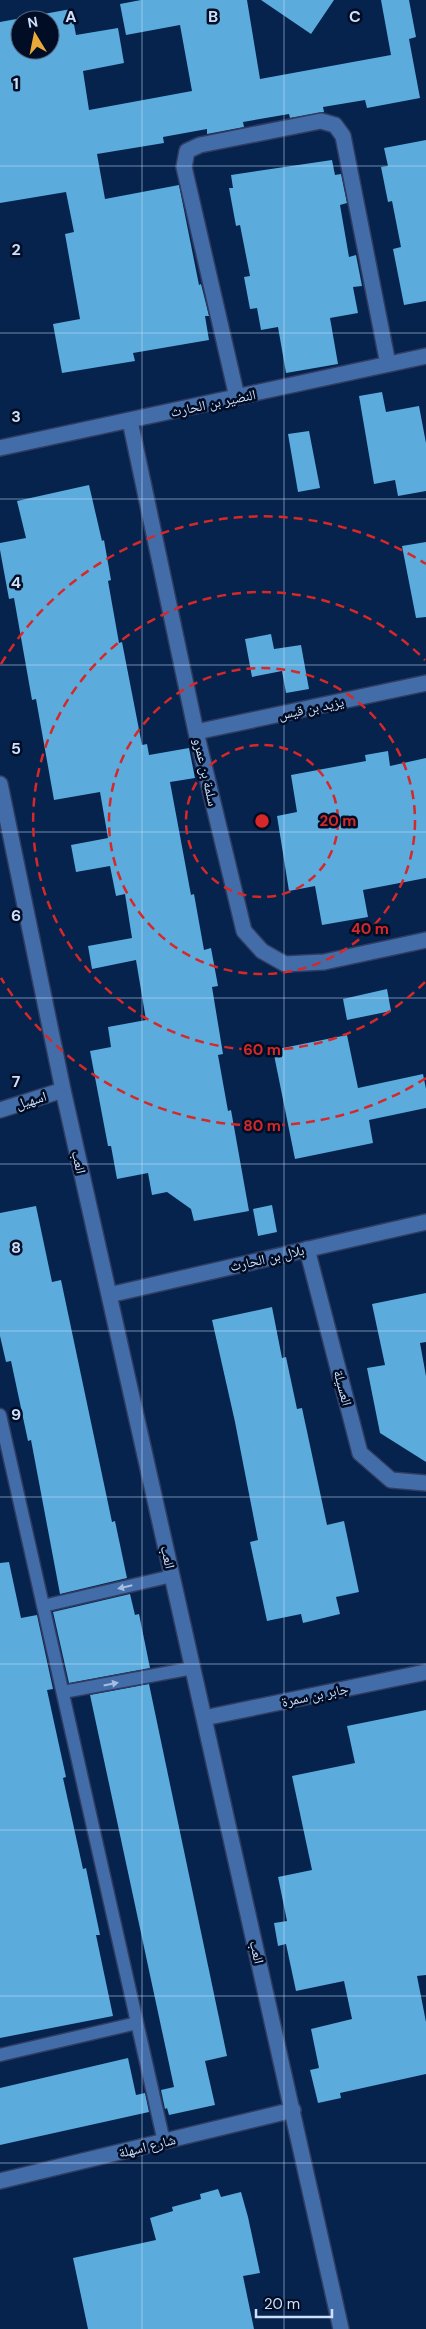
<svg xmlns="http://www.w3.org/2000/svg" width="426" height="2329" viewBox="0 0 426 2329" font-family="'DM Sans','Noto Naskh Arabic',sans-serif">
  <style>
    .building { fill: #5babdc; fill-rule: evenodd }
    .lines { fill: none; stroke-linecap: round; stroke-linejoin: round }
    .lane-casing { stroke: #313c61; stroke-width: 15 }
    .street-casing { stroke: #313c61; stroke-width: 18 }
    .lane { stroke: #436da9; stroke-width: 12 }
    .street { stroke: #436da9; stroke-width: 15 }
    .oneway { fill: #a4bde2 }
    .grid { fill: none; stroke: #cddffa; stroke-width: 1; stroke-opacity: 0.55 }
    .ring { fill: none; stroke: #d62828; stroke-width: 2.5; stroke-dasharray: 9 6 }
    .labels { text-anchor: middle; stroke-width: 5; stroke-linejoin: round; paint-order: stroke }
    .street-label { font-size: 14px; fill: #cddffa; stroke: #010d24 }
    .grid-label { font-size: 16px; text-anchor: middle; font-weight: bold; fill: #cddffa; stroke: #010d24; stroke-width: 5; stroke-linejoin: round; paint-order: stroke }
    .centre { fill: #d62828; stroke: #010d24; stroke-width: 2.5 }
    .ring-label { font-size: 15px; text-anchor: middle; font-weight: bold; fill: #d62828; stroke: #010d24; stroke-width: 5; stroke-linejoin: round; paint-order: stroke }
  </style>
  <rect width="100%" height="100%" fill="#05234d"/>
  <path class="building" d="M141,0H247L260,79L391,55L381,0H409L416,37L409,39L420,98L367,108L365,100L323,107L324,112L290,118L289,114L243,122L244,127L207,134V129L163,137L164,143L97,154L105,199L179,185L199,285L201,284L209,316H205L209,340L133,353L135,361L62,373L53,324L80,319L65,234L74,232L66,192L0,203V22L71,9L76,35L118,28L124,63L83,71L89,110L192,91L180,25L126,35L120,4ZM20,20H50V50H20Z
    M261,0H334L311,34Z
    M426,140V301L404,305L393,249L401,247L392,201L388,202L381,167L388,166L384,148Z
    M332,160L335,175L341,174L347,203L340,205L349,257L356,255L362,286L353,287L358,313L330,318L338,364L286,373L278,327L261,330L257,308L250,309L244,277L250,276L240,225L236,226L229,188H233L231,175Z
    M382,392L386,412L419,406L426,443V491L398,496L395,480L374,484L359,396Z
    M309,431L320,488L298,492L288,434Z
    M89,485L102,541L104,540L111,580L108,581L119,643L122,642L142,745L147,744L149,755L189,748L195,778L170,782L191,895L194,894L204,950L211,948L218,986L212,987L223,1054L218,1055L228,1111L231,1110L249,1211L194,1221L191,1209L167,1192L152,1195L148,1173L117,1179L111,1146H108L90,1051L111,1047L108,1027L146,1020L136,960L92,969L88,946L132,938L125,894L116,896L110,866L76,872L71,845L108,838L100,792L54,800L36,699L32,700L14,598L9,599L0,550V543L26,538L17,501Z
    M426,542V617L416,618L402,546Z
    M271,634L274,649L301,645L309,689L286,693L282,671L252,677L245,639Z
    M388,751L390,766L426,758V878L363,890L368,917L322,925L315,886L289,891L277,816L297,812L291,775L366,761L365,755Z
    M387,989L391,1011L347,1020L343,999Z
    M347,1035L358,1088L423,1074L426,1089V1108L369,1120L373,1143L295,1159L273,1050Z
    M272,1205L277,1232L258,1236L253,1209Z
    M36,1206L52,1282L61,1280L112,1522L115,1521L127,1578L60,1594L31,1440L28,1441L11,1361L6,1362L0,1336V1213Z
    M426,1293V1342L420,1343L426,1376V1462L380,1433L367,1368L385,1365L372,1304Z
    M272,1307L282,1358L286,1357L297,1409L302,1408L327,1525L344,1521L359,1592L336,1597L340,1614L303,1623L301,1614L267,1621L250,1542L258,1540L235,1422L212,1320Z
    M9,1562L21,1618L37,1615L53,1689L47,1690L66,1777L63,1778L83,1869L86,1868L100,1935H96L113,2016L0,2038V1563Z
    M130,1594L135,1615L139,1614L150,1668L69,1683L53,1612Z
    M149,1684L227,2056L205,2061L215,2105L169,2115L167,2108L165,2109L161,2090L174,2087L90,1695Z
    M426,1710V1975L417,1976L426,2022V2074L340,2093L341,2098L318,2103L310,2070L319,2068L311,2029L352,2019L344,1981L296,1991L286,1944L278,1946L274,1923L287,1921L278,1877L312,1870L292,1776L355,1763L347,1726Z
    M128,2058L136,2095L145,2093L149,2112L0,2145V2088Z
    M218,2189L221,2197L241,2192L248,2217L260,2273L243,2276L254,2329H88L73,2258L156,2240L150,2218L173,2211L172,2207L201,2199L200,2194Z"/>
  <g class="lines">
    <defs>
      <path id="lane" d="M0,1415L164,2142
        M43,1606L172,1576
        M63,1692L193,1668
        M0,2055L137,2023"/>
      <path id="street" d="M237,397L184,167L187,151L200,145L321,121L335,125L343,136L388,364
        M130,421L196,732L244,931L262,951L285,964L324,962L426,940
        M0,448L426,356
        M196,732L426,683
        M0,784L63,1090L341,2329
        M0,1110L63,1090
        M307,1249L360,1453L391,1480L426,1483
        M109,1295L426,1222
        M204,1718L426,1672
        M0,2181L293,2110"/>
    </defs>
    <use href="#lane" class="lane-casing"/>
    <use href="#street" class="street-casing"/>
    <use href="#lane" class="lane"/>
    <use href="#street" class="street"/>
  </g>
  <defs><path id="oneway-solid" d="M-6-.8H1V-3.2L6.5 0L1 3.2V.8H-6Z" transform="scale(1.25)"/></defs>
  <g class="oneway">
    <use href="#oneway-solid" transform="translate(125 1587) rotate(167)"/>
    <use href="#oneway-solid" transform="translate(111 1684) rotate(-11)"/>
  </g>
  <path class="grid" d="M142,0V2329M284,0V2329M0,166H426M0,333H426M0,499H426M0,665H426M0,832H426M0,998H426M0,1164H426M0,1331H426M0,1497H426M0,1664H426M0,1830H426M0,1996H426M0,2163H426"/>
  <g class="ring">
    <circle cx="262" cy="821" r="76"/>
    <circle cx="262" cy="821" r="153"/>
    <path d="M425 982A229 229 0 1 1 425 660"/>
    <path d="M426 1078A305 305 0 0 1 1 978M1 664A305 305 0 0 1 426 564"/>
  </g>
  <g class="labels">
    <g class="street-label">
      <text transform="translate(213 403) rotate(-12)" y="5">النضير بن الحارث</text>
      <text transform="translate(311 708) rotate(-12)" y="5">يزيد بن قيس</text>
      <text transform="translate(206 772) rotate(77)" y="5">سلمة بن عمرو</text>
      <text transform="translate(31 1100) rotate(-17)" y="5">اسهيل</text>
      <text transform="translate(79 1162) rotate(77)" y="5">العب</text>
      <text transform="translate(267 1258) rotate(-13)" y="5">بلال بن الحارث</text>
      <text transform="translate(343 1388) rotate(75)" y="5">العسيلة</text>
      <text transform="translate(168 1557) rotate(77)" y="5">العب</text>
      <text transform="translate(315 1695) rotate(-12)" y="5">جابر بن سمرة</text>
      <text transform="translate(257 1952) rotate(77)" y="5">العب</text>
      <text transform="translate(147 2146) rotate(-14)" y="5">شارع اسهلة</text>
    </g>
  </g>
  <g class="grid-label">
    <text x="71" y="22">A</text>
    <text x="213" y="22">B</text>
    <text x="355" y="22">C</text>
    <text x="16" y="89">1</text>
    <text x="16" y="255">2</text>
    <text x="16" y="422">3</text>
    <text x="16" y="588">4</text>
    <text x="16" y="754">5</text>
    <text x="16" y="921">6</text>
    <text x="16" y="1087">7</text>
    <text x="16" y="1253">8</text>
    <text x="16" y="1420">9</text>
  </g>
  <circle cx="262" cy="821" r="8" class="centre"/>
  <g class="ring-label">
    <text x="338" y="826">20 m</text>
    <text x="370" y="934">40 m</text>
    <text x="262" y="1055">60 m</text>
    <text x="262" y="1131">80 m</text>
  </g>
  <g transform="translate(35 35) rotate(350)"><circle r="24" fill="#010d24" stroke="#53617a"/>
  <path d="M0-4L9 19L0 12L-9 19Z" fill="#eaaa38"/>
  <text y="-8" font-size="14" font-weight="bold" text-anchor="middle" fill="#cddffa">N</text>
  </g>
  <path d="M256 2309v8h76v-8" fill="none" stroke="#cddffa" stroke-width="2.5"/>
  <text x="264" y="2309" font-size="15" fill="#cddffa" stroke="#010d24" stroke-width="4" paint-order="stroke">20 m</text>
</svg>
